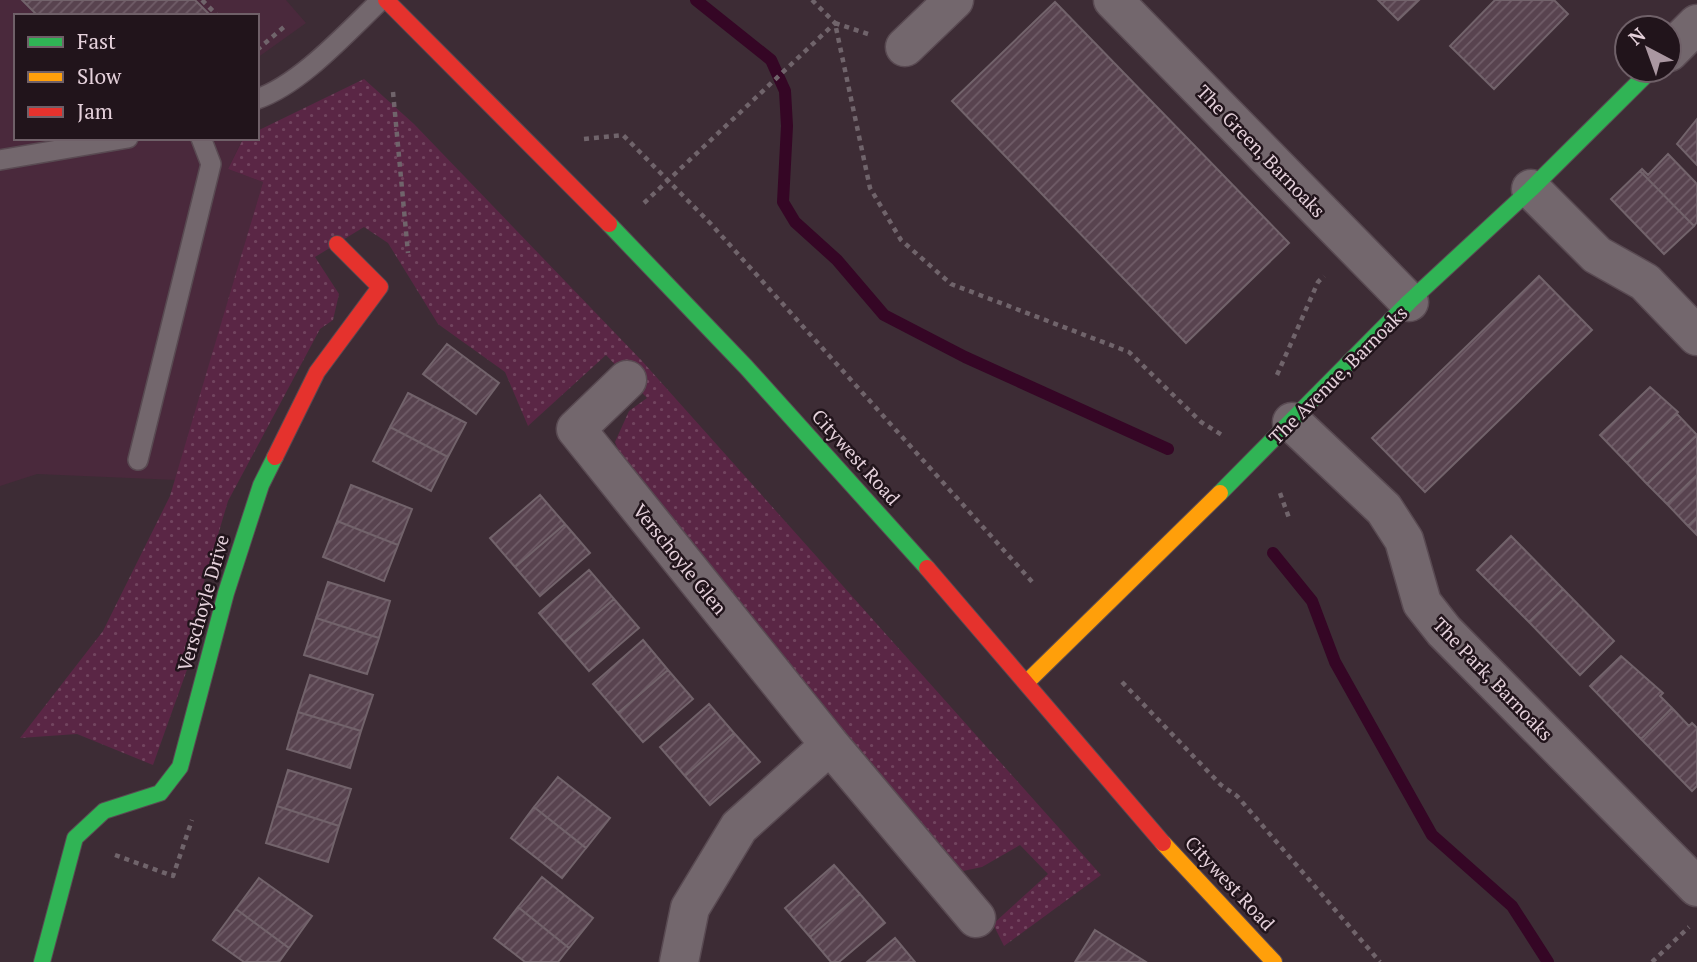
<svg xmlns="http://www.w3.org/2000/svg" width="1697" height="962" viewBox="0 0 1697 962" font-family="'PT Serif',serif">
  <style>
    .built { fill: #4a293c }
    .grass { fill: url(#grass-dots) }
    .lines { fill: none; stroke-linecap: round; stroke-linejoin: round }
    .stream { stroke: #350625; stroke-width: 12 }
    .building { fill: url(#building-hatch); stroke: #72636b; stroke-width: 2 }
    .lane-casing { stroke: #594a52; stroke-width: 22 }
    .street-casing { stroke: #594a52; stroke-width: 41 }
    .fast-casing { stroke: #594a52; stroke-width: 18 }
    .slow-casing { stroke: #594a52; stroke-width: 18 }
    .jam-casing { stroke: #594a52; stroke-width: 18 }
    .path { stroke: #70646b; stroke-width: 4.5; stroke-dasharray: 5 5; stroke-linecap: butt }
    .lane { stroke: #73676d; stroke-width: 19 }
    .street { stroke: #73676d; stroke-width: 38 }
    .fast { stroke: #30b455; stroke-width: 16 }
    .slow { stroke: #ff9f0a; stroke-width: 16 }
    .jam { stroke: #e5322d; stroke-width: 16 }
    .labels { text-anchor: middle; stroke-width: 5; stroke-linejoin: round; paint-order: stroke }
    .street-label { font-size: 19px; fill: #e5d1db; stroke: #21141b }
  </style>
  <defs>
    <pattern id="grass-dots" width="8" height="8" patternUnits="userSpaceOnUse" patternTransform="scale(1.75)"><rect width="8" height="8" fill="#5a2645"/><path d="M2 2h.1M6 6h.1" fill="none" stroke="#72445f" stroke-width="1.8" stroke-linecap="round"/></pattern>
    <pattern id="building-hatch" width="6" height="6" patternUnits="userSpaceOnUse" patternTransform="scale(1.75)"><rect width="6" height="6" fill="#58434f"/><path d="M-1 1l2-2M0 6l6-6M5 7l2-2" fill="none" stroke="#705d68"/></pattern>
  </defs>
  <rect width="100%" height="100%" fill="#3d2c35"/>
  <path class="built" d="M0,0H286L306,23L257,58V16H16V138H243L228,169L263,182L176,480L37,474L0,486Z"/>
  <path class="grass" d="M364,79L414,124L642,361L1101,875L1004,946L993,924L1048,874L1020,845L982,867L963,871L949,860L625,468L615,442L629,411L647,398L606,355L528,426L505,372L438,324L388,243L364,227L315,257L339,294L333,320L320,329L228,501L204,582L189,664L153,765L77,734L20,738L103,631L170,496L263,182L228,169L243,139L257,138V131Z"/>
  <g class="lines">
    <path class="stream" d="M696,0L771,60L785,91L787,126L783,202L795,222L837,260L884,315L965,357L1168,449
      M1273,553L1312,601L1335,662L1432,835L1512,906L1548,962"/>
  </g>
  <path class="building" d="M22,0H195L211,16H38Z
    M1378,0H1419L1398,20Z
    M1495,0H1554L1568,14L1494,89L1450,46Z
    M1055,2L1289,243L1186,343L952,101Z
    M1697,119V165L1677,144Z
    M1668,154L1697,184V222L1694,226L1640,171L1642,169L1648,175Z
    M1640,171L1694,226L1664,254L1611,199Z
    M1539,276L1592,330L1425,492L1372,438Z
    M447,344L499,383L476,414L423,374Z
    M1650,387L1678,412L1627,463L1600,435Z
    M408,393L466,423L448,457L390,427Z
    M1677,414L1697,435L1647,484L1627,463Z
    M390,427L448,457L431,491L373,461Z
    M1697,435V475L1667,504L1647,484Z
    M1697,475V517L1688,526L1667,504Z
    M351,485L412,509L398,545L337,521Z
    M540,495L565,524L515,567L490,538Z
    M1697,517V535L1688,526Z
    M337,521L398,545L384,581L323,557Z
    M565,524L590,553L540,596L515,567Z
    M1511,536L1563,589L1529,622L1477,570Z
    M589,570L614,599L564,642L539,613Z
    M328,582L390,601L379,638L316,618Z
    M1563,589L1614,641L1580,675L1529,622Z
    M614,599L639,628L589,671L564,642Z
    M316,618L379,638L367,674L304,655Z
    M643,640L668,670L618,713L593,684Z
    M1621,656L1663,693L1660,696L1672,708L1641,739L1590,686Z
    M668,670L693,699L643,742L618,713Z
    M310,675L373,695L361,731L298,712Z
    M709,704L734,733L685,776L660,747Z
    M1672,708L1689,726L1692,723L1697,728V786L1692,791L1641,739Z
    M298,712L361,731L350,768L287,749Z
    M734,733L760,762L710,805L685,776Z
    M288,770L351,789L339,826L277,806Z
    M558,777L610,818L586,848L534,807Z
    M277,806L339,826L328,862L266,843Z
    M534,807L586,848L562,878L511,838Z
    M834,865L860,894L810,937L785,908Z
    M542,877L593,918L569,948L518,907Z
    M259,878L312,916L289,948L236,909Z
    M860,894L885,923L839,962H831L810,937Z
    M518,907L569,948L558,962H525L494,938Z
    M236,909L289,948L279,962H244L213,940Z
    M1095,930L1146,962H1075Z
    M895,938L915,962H867Z"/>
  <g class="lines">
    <defs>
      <path id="lane" d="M257,99C301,84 347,32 381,0
        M0,160L128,138
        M138,460L211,164L201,138"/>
      <path id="street" d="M1113,0L1409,302
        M905,47L954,0
        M1669,52L1697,24
        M1531,189L1597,255L1645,282L1697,336
        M627,380L576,429L830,745L976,918
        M1292,422L1384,509L1404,540L1422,603L1444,631L1697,887
        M679,962L690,908L739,827L830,745"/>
      <path id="fast" d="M609,224L746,367L927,568
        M1220,493L1409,302L1531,189L1651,70
        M42,962L75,838L104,811L160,793L180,767L226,593L261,485L275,457"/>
      <path id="slow" d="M1027,682L1220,493
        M1163,843L1274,962"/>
      <path id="jam" d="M386,0L609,224
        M275,457L317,372L380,287L337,244
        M927,568L1163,843"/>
    </defs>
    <use href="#lane" class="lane-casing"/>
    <use href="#street" class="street-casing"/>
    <use href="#fast" class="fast-casing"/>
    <use href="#slow" class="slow-casing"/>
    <use href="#jam" class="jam-casing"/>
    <path class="path" d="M202,0L218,16
      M868,34L835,23L870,188L901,240L951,284L1129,352L1201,422L1222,435
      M257,50L284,27
      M393,92L408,253
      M584,139L623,135L711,224L1035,585
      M644,203L835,23L812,0
      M1277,375L1318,282L1324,276
      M1280,493L1289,518
      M1122,682L1221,785L1237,796L1380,962
      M115,855L173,876L192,820
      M1652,962L1689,927"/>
    <use href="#lane" class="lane"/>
    <use href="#street" class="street"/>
    <use href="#fast" class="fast"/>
    <use href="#slow" class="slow"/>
    <use href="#jam" class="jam"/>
  </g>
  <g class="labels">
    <g class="street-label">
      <text transform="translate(1261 151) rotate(46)" y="7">The Green, Barnoaks</text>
      <text transform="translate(1338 375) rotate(-45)" y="7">The Avenue, Barnoaks</text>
      <text transform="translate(856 457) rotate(48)" y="7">Citywest Road</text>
      <text transform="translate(680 559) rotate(51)" y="7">Verschoyle Glen</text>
      <text transform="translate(203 603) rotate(-74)" y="7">Verschoyle Drive</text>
      <text transform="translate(1493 679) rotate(46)" y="7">The Park, Barnoaks</text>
      <text transform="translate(1230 883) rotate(47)" y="7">Citywest Road</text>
    </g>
  </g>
  <rect x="14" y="14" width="245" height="126" fill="#21141b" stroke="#6f6068" stroke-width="2"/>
  <rect x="28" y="37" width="35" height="10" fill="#30b455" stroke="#6f6068" stroke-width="2"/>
  <text x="77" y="49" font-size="21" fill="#e5d1db">Fast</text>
  <rect x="28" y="72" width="35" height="10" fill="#ff9f0a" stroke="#6f6068" stroke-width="2"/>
  <text x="77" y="84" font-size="21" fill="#e5d1db">Slow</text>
  <rect x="28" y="107" width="35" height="10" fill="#e5322d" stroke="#6f6068" stroke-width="2"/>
  <text x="77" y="119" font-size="21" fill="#e5d1db">Jam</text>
  <g transform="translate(1648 49) rotate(319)"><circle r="33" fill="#21141b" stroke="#6f6068" stroke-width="2"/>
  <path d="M0-5L12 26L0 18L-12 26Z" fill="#aa97a1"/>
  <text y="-10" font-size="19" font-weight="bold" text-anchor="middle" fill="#e5d1db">N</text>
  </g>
</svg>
